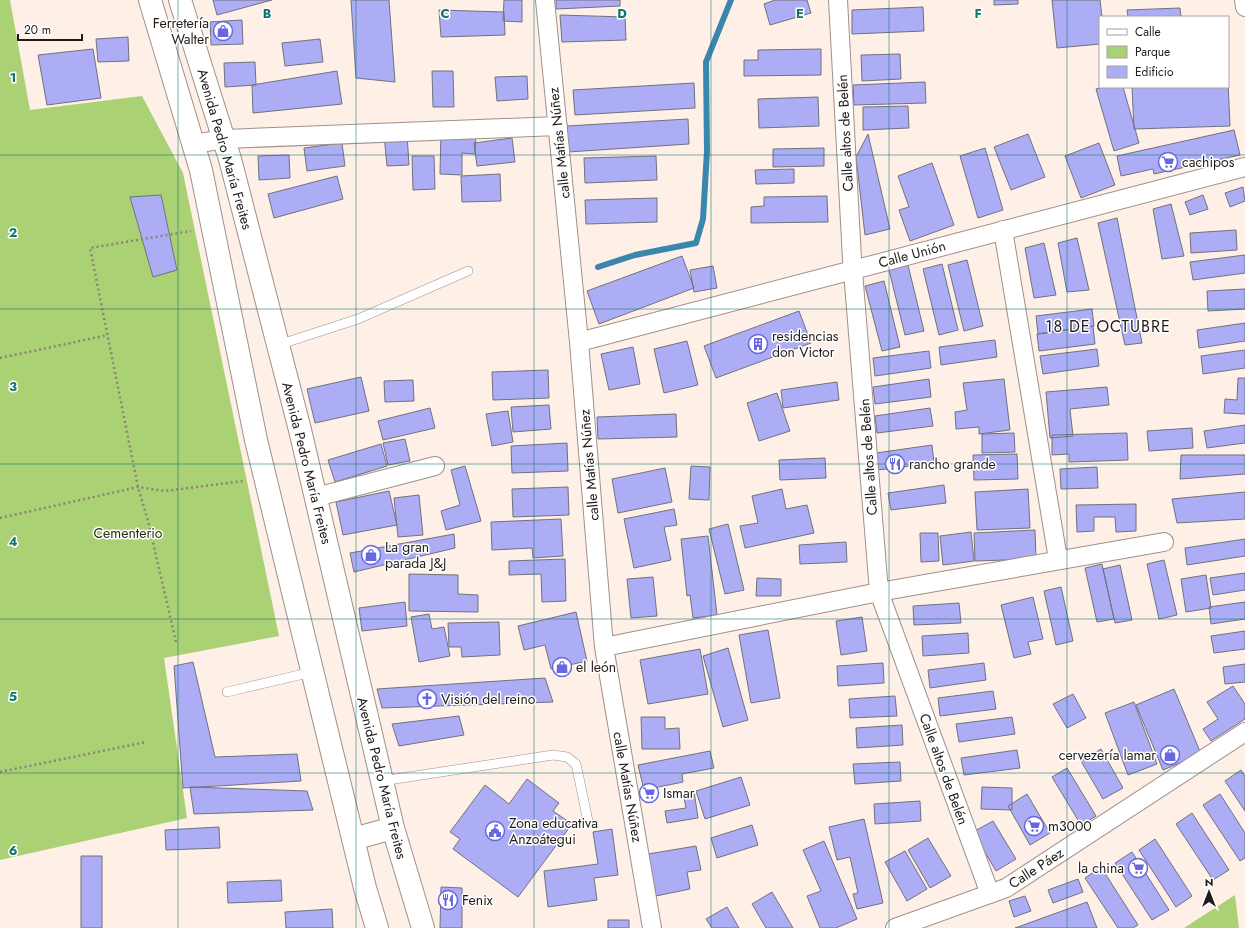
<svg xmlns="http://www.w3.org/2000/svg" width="1245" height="928" viewBox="0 0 1245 928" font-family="Jost,sans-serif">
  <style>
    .green { fill: #aad174 }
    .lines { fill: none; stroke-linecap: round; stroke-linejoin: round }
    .stream { stroke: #3b86ad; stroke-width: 6 }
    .building { fill: #acadf5; stroke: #71717f }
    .service-casing { stroke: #9f918a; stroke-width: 10 }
    .minor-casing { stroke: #9f918a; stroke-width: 20 }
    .tertiary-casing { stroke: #9f918a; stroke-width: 24 }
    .path { stroke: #8b827c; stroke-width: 2.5; stroke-dasharray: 2 3; stroke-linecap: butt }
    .service { stroke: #fff; stroke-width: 9 }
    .minor { stroke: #fff; stroke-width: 18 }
    .tertiary { stroke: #fff; stroke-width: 22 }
    .grid { fill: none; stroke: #0f766e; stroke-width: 1; stroke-opacity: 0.55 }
    .labels { text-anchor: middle; stroke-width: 3; stroke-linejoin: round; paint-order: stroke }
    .poi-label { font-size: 14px; fill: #201b18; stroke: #fff; text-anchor: start }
    .street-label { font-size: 14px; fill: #201b18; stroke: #fff }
    .park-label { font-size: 14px; fill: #23310b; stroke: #fff }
    .quarter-label { font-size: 16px; letter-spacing: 1px; fill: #201b18; stroke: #fff }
    .grid-label { font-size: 13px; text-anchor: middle; font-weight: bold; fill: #0f766e; stroke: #fff; stroke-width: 3; stroke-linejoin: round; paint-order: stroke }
  </style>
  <rect width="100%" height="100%" fill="#feefe7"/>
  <path class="green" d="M0,0H10L30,110L142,96L183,173L279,636L164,658L187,818L0,860Z
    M1235,895L1239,928H1184Z"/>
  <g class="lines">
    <path class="stream" d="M598,267L635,255L696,243L703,219L707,151L706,62L731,0"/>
  </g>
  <path class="building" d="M213,0H272L217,15Z
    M351,0H389L395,82L356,78Z
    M504,0H522V22L503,21Z
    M556,0H620V6L556,9Z
    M775,0H807L811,13L770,25L764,4Z
    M994,0H1018V4L994,5Z
    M1052,0H1100L1102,17H1100V44L1057,48Z
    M923,7L924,31L852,34V10Z
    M1180,8L1181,17H1128L1127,10Z
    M439,10L504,12L505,35L441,37Z
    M560,15L625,17L626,40L562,42Z
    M242,20L243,44L211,45L210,22Z
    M128,37L129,61L98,62L96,39Z
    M320,39L323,62L285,66L282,43Z
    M93,49L101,98L47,105L38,55Z
    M821,49V75L744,76V60H758V50Z
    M900,54L901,79L862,81L861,55Z
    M255,62L256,85L225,87L224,63Z
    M337,71L342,104L253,113L252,85Z
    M432,71H453L454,107H433Z
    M527,76L528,99L497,101L495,77Z
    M1228,81L1230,126L1134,129L1132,87H1228Z
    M925,82L926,103L854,105L853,85Z
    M694,83L695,108L575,115L573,90Z
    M1103,87H1123L1139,143L1114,151L1096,89Z
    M818,97L819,126L759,128L758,99Z
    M908,106L909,128L863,130V107Z
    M688,119L689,144L568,152L567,126Z
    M1234,130L1240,155L1154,174L1153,169L1121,176L1117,156Z
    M441,132L476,133L475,154L462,153V175L440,174Z
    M407,134L409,165L387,166L384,135Z
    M868,134L890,229L865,235L856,157Z
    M1028,134L1045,177L1011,190L994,147Z
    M512,138L515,162L477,166L474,143Z
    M342,143L345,166L307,171L304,148Z
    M1099,143L1115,185L1081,198L1065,156Z
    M824,148V166L773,167V149Z
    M985,148L1003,210L978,218L960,156Z
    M289,155L290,178L259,180L258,156Z
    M412,156H434L435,189L413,190Z
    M656,156L657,180L585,183L584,158Z
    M932,163L954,225L910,241L899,210L909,207L898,176Z
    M794,169V183L756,184L755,170Z
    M500,174L501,201L462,202L461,176Z
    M337,176L343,199L274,218L268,194Z
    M1243,187L1245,201L1230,207L1225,193Z
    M161,195L177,270L153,277L130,197Z
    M1203,195L1208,209L1190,215L1185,202Z
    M827,196L828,222L751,223V207L764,206V197Z
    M657,198V222L586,224L585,200Z
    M1171,204L1184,256L1162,259L1153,209Z
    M1117,218L1142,343L1125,345L1098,223Z
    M1236,230L1237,250L1191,253L1190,233Z
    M1077,238L1089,290L1067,292L1058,243Z
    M1044,243L1056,295L1034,298L1025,248Z
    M1245,255V273L1193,280L1190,262Z
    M682,256L694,288L599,324L587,291Z
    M967,260L983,326L964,331L948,265Z
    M942,264L958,330L939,335L923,269Z
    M908,265L924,331L905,335L889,270Z
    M713,266L717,288L694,292L690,270Z
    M884,281L900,347L882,351L865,286Z
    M1245,289V309L1208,311L1207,291Z
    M1092,309L1094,326L1038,334L1036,316Z
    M799,311L811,343L716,378L704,346Z
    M1245,323V341L1199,348L1197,330Z
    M1093,326L1095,344L1039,351L1037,334Z
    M995,340L997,357L941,365L939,347Z
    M687,341L698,385L664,393L654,349Z
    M633,347L640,384L609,390L601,354Z
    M1097,349L1099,366L1043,374L1040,356Z
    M1245,350V368L1203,374L1201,356Z
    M929,351L931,368L875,376L873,358Z
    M548,370L549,398L493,400L492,372Z
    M361,377L369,411L315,423L307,389Z
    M1238,378H1245V414L1224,413L1225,399L1237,400Z
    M929,379L931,397L875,404L873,387Z
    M1004,379L1010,430L979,434V427L956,429L955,412L967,410L963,383Z
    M413,380L414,401L385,402L384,381Z
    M837,382L839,400L783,408L781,390Z
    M1107,387L1109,405L1070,409L1073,436L1050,438L1046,392Z
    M777,393L790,431L759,441L747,403Z
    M549,405L551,429L513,432L511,407Z
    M430,408L435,428L383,440L378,421Z
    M930,408L933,426L877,433L875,416Z
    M508,411L513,442L492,446L486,414Z
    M676,414L677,437L598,439L597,417Z
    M1245,425V443L1207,448L1204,431Z
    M1192,428L1193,448L1149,451L1147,431Z
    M1014,433L1015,452L982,453V434Z
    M1127,433L1128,460L1069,462V454L1052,455V435Z
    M405,439L410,461L388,465L383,443Z
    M567,443L568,471L512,473L511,446Z
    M381,444L387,466L335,482L328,460Z
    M932,445L934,463L878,470L876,453Z
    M1017,454L1018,479L974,480L973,455Z
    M1181,455H1245V474L1180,479Z
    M825,458L826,478L780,480L779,460Z
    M465,466L481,521L446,530L441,511L460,505L451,470Z
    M691,466L710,467L709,500L689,499Z
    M1097,467L1098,488L1061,489L1060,469Z
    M665,468L672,502L618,513L612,479Z
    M944,485L946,503L891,510L888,493Z
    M568,487L569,515L513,517L512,489Z
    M782,489L786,509L807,505L814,533L745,548L740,526L758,523L752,496Z
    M1028,489L1030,528L977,530L975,492Z
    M389,491L397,525L343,535L336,502Z
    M1245,492V519L1177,523L1172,499Z
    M419,495L423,535L398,537L394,498Z
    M1136,504V531L1116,532L1115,517H1094V531L1077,532L1076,505Z
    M674,509L677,525L664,527L671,560L634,568L624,519Z
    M561,519L563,556L533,558L532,548L492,550L491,522Z
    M728,524L744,590L725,594L709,529Z
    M1035,530L1036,559L975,561L974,533Z
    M971,532L974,561L943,565L940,536Z
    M920,533H938L939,561L921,562Z
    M454,534L455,548L354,572L350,553Z
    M708,536L717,615L693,618L690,595L687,596L681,539Z
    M1245,539V556L1187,565L1185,548Z
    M846,542L847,562L800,564L799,545Z
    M565,559L566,601L542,602L541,574L509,575V561Z
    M1164,560L1177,615L1159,619L1147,564Z
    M1102,564L1114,619L1097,622L1085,568Z
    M1120,565L1132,620L1115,623L1103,569Z
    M1245,573V590L1213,595L1210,578Z
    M409,574L458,575V594L478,595V612L409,611Z
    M1206,575L1211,608L1186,612L1181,579Z
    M653,577L657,616L631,618L627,579Z
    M757,578L781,579V596H756Z
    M1061,587L1073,641L1056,645L1044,591Z
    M1033,597L1043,639L1028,642L1031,654L1014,658L1001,605Z
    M405,602L407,626L362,631L359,608Z
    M1245,602V619L1211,624L1209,607Z
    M959,603L961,623L914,625L913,606Z
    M576,612L587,661L551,669L545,645L524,650L518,626Z
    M429,614L432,629L444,627L450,656L419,662L411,617Z
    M862,617L867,651L841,655L836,621Z
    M499,622L500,655L462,657L461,647H449L448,623Z
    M768,630L780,698L751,703L739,635Z
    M1245,631V649L1214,653L1211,636Z
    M968,633L969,653L923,656L922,636Z
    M728,648L748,720L723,727L703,656Z
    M700,649L708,694L648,704L640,660Z
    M193,662L215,757L297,754L301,781L183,788L174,666Z
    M883,663L884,683L838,686L837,666Z
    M984,663L986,680L930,688L928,670Z
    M1245,664V682L1225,684L1223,667Z
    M545,678L553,702L382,708L377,689Z
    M1233,686L1245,704V719L1211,741L1203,729L1218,719L1207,702Z
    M1174,689L1201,754L1163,770L1136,705Z
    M993,691L996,709L940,716L938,698Z
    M1073,694L1086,718L1067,728L1053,704Z
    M895,696L897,716L850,718L849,699Z
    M1134,702L1157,764L1128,775L1105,713Z
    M459,716L464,735L399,746L392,724Z
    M641,717H665V729L679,728L680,749H642Z
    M1012,717L1015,734L959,742L956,724Z
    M902,725L903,745L857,748L856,728Z
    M1101,749L1123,788L1103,799L1081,761Z
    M1017,750L1020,768L964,775L961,758Z
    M710,751L714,768L682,774L683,782L644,790L638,765Z
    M900,762L901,781L855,784L853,764Z
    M1067,768L1096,816L1081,825L1052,777Z
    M1241,770L1245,776V811L1225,781Z
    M741,777L750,805L705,819L696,791Z
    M527,779L559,803L553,811L572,824L518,897L453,849L460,839L450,832L485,785L509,804Z
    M190,787L307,791L313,810L194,814Z
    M982,787L1012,788V810L981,809Z
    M694,791L698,818L667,823L665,811L686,808L683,793Z
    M1027,794L1050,833L1030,845L1008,806Z
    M1220,794L1245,833V858L1240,861L1203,805Z
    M920,801L921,821L875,824L874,804Z
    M1192,813L1229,870L1213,880L1176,824Z
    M864,819L883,903L857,909L853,894L858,893L850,857L837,860L829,827Z
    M993,821L1016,859L996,871L973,832Z
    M752,825L758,845L717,858L711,838Z
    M219,827L220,848L166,850L165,830Z
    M612,829L618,875L594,878L597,900L548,907L544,871L598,864L593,832Z
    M928,838L951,876L930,888L908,850Z
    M1155,839L1192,896L1176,907L1139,850Z
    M824,841L857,919L836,928H820L807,896L821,891L803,850Z
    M696,846L701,870L687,872L690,889L656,896L648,854Z
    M905,851L927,889L907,901L885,862Z
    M1132,852L1169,910L1152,920L1115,863Z
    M81,856H102V928H81Z
    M1101,867L1138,925L1133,928H1118L1085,878Z
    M1078,879L1083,892L1053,903L1048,890Z
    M281,880L282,901L228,903L227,882Z
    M441,887L462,888V928H440Z
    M772,892L793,928H766L752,904Z
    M1025,896L1031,911L1014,917L1009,901Z
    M1087,902L1097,928H1015Z
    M727,907L739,928H712L706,919Z
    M332,909L333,928H286L285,912Z
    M608,920H629V928H608Z"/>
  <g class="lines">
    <defs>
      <path id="service" d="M278,345L358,319L468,271
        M227,692L312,672
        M382,781L553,755L567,757L576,764L588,821"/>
      <path id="minor" d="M545,0L579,342L604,647L652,928
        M838,0L852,259L879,592L990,894
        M1244,0L1245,7
        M193,144L225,139L558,126
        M1003,230L1058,559
        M579,342L1245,167
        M316,497L435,466
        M604,647L879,592L1164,542
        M895,928L1006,888L1245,732"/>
      <path id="tertiary" d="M150,0L201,170L256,440L365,888L377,928
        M180,0L230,159L300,430L393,828L423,928
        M353,839L393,828"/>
    </defs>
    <use href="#service" class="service-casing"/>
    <use href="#minor" class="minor-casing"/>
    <use href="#tertiary" class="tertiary-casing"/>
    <path class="path" d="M0,358L108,335
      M0,518L138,487L165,491L243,481
      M176,642L148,521L138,487L90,248L191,231
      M0,772L146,742"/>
    <use href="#service" class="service"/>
    <use href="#minor" class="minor"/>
    <use href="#tertiary" class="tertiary"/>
  </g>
  <path class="grid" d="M178,0V928M356,0V928M534,0V928M711,0V928M889,0V928M1067,0V928M0,155H1245M0,309H1245M0,464H1245M0,619H1245M0,773H1245"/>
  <defs>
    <symbol id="shop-ring" viewBox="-11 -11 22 22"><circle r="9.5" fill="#fff" stroke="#6768e1" stroke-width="1.5"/><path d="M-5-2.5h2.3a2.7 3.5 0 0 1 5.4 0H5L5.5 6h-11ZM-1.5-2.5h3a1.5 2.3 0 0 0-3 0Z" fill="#6768e1"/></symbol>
    <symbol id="supermarket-ring" viewBox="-11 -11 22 22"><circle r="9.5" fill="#fff" stroke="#6768e1" stroke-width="1.5"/><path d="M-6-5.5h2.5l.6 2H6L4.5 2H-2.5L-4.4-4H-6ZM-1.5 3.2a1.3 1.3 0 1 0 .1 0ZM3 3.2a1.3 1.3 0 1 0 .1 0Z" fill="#6768e1"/></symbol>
    <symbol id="building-ring" viewBox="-11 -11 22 22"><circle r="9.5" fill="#fff" stroke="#6768e1" stroke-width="1.5"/><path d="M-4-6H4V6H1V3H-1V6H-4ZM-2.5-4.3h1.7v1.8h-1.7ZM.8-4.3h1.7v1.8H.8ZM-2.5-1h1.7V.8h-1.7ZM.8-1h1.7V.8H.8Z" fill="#6768e1"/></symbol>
    <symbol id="restaurant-ring" viewBox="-11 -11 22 22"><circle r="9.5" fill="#fff" stroke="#6768e1" stroke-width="1.5"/><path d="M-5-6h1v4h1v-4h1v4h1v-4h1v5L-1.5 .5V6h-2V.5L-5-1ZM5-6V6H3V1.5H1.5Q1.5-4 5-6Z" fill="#6768e1"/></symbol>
    <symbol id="church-ring" viewBox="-11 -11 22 22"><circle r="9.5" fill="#fff" stroke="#6768e1" stroke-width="1.5"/><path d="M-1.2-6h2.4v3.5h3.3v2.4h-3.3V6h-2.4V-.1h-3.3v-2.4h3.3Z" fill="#6768e1"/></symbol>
    <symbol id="civic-ring" viewBox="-11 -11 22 22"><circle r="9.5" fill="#fff" stroke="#6768e1" stroke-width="1.5"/><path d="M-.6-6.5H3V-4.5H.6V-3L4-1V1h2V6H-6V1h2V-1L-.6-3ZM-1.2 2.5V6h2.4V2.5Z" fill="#6768e1"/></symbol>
  </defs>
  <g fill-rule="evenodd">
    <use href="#shop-ring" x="212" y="20" width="22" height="22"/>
    <use href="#supermarket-ring" x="1157" y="151" width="22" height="22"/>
    <use href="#building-ring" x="747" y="333" width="22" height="22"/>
    <use href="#restaurant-ring" x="884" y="453" width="22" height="22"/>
    <use href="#shop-ring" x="360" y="544" width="22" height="22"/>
    <use href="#shop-ring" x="551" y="656" width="22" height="22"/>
    <use href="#church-ring" x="416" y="688" width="22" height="22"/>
    <use href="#shop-ring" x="1159" y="744" width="22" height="22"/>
    <use href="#supermarket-ring" x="638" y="782" width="22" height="22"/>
    <use href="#supermarket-ring" x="1023" y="815" width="22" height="22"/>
    <use href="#civic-ring" x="484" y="820" width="22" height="22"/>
    <use href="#supermarket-ring" x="1127" y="857" width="22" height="22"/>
    <use href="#restaurant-ring" x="437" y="889" width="22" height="22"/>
  </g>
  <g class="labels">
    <g class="poi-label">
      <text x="209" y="28" text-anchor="end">Ferretería<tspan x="209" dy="16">Walter</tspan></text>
      <text x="1182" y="167">cachipos</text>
      <text x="772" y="341">residencias<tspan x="772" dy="16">don Victor</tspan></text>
      <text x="909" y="469">rancho grande</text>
      <text x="385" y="552">La gran<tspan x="385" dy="16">parada J&amp;J</tspan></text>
      <text x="576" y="672">el león</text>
      <text x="441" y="704">Visión del reino</text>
      <text x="1156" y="760" text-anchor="end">cervezería lamar</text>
      <text x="663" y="798">Ismar</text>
      <text x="509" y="828">Zona educativa<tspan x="509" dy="16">Anzoátegui</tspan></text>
      <text x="1048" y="831">m3000</text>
      <text x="1124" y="873" text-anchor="end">la china</text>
      <text x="462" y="905">Fenix</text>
    </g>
    <g class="street-label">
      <text transform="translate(845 133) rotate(-93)" y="5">Calle altos de Belén</text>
      <text transform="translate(559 143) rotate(-96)" y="5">calle Matías Núñez</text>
      <text transform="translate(225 149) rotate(74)" y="5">Avenida Pedro María Freites</text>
      <text transform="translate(912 254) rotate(-15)" y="5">Calle Unión</text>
      <text transform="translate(868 457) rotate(-94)" y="5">Calle altos de Belén</text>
      <text transform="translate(307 463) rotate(76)" y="5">Avenida Pedro María Freites</text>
      <text transform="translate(589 465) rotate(-95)" y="5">calle Matías Núñez</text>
      <text transform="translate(944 769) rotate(70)" y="5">Calle altos de Belén</text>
      <text transform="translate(382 778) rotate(76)" y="5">Avenida Pedro María Freites</text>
      <text transform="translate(628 787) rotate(80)" y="5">calle Matías Núñez</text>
      <text transform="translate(1036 868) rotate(-33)" y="5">Calle Páez</text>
    </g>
    <g class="park-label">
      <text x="128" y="538">Cementerio</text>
    </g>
    <g class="quarter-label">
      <text x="1108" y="332">18 DE OCTUBRE</text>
    </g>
  </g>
  <g class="grid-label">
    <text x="267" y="18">B</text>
    <text x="445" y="18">C</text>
    <text x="622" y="18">D</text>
    <text x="800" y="18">E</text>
    <text x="978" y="18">F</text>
    <text x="13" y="82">1</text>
    <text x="13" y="237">2</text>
    <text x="13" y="391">3</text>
    <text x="13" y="546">4</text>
    <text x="13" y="701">5</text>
    <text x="13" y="855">6</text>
  </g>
  <rect x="1099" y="16" width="130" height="72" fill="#ffffff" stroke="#a6a4a3"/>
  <rect x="1107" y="29" width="20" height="6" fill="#ffffff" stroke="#a6a4a3"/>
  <text x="1135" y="36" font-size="12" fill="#201b18">Calle</text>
  <rect x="1107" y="46" width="20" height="12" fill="#aad174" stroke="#a6a4a3"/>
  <text x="1135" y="56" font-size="12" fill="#201b18">Parque</text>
  <rect x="1107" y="66" width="20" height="12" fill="#acadf5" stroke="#a6a4a3"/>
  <text x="1135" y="76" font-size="12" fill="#201b18">Edificio</text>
  <g transform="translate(1209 892)" stroke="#ffffff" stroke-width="3" paint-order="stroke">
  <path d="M0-3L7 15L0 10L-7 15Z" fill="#201b18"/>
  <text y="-6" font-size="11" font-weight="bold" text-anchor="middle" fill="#201b18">N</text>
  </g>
  <path d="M18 34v6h64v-6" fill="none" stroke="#201b18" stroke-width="2"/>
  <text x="24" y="34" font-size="12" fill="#201b18" stroke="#ffffff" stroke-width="3" paint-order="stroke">20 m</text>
</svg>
